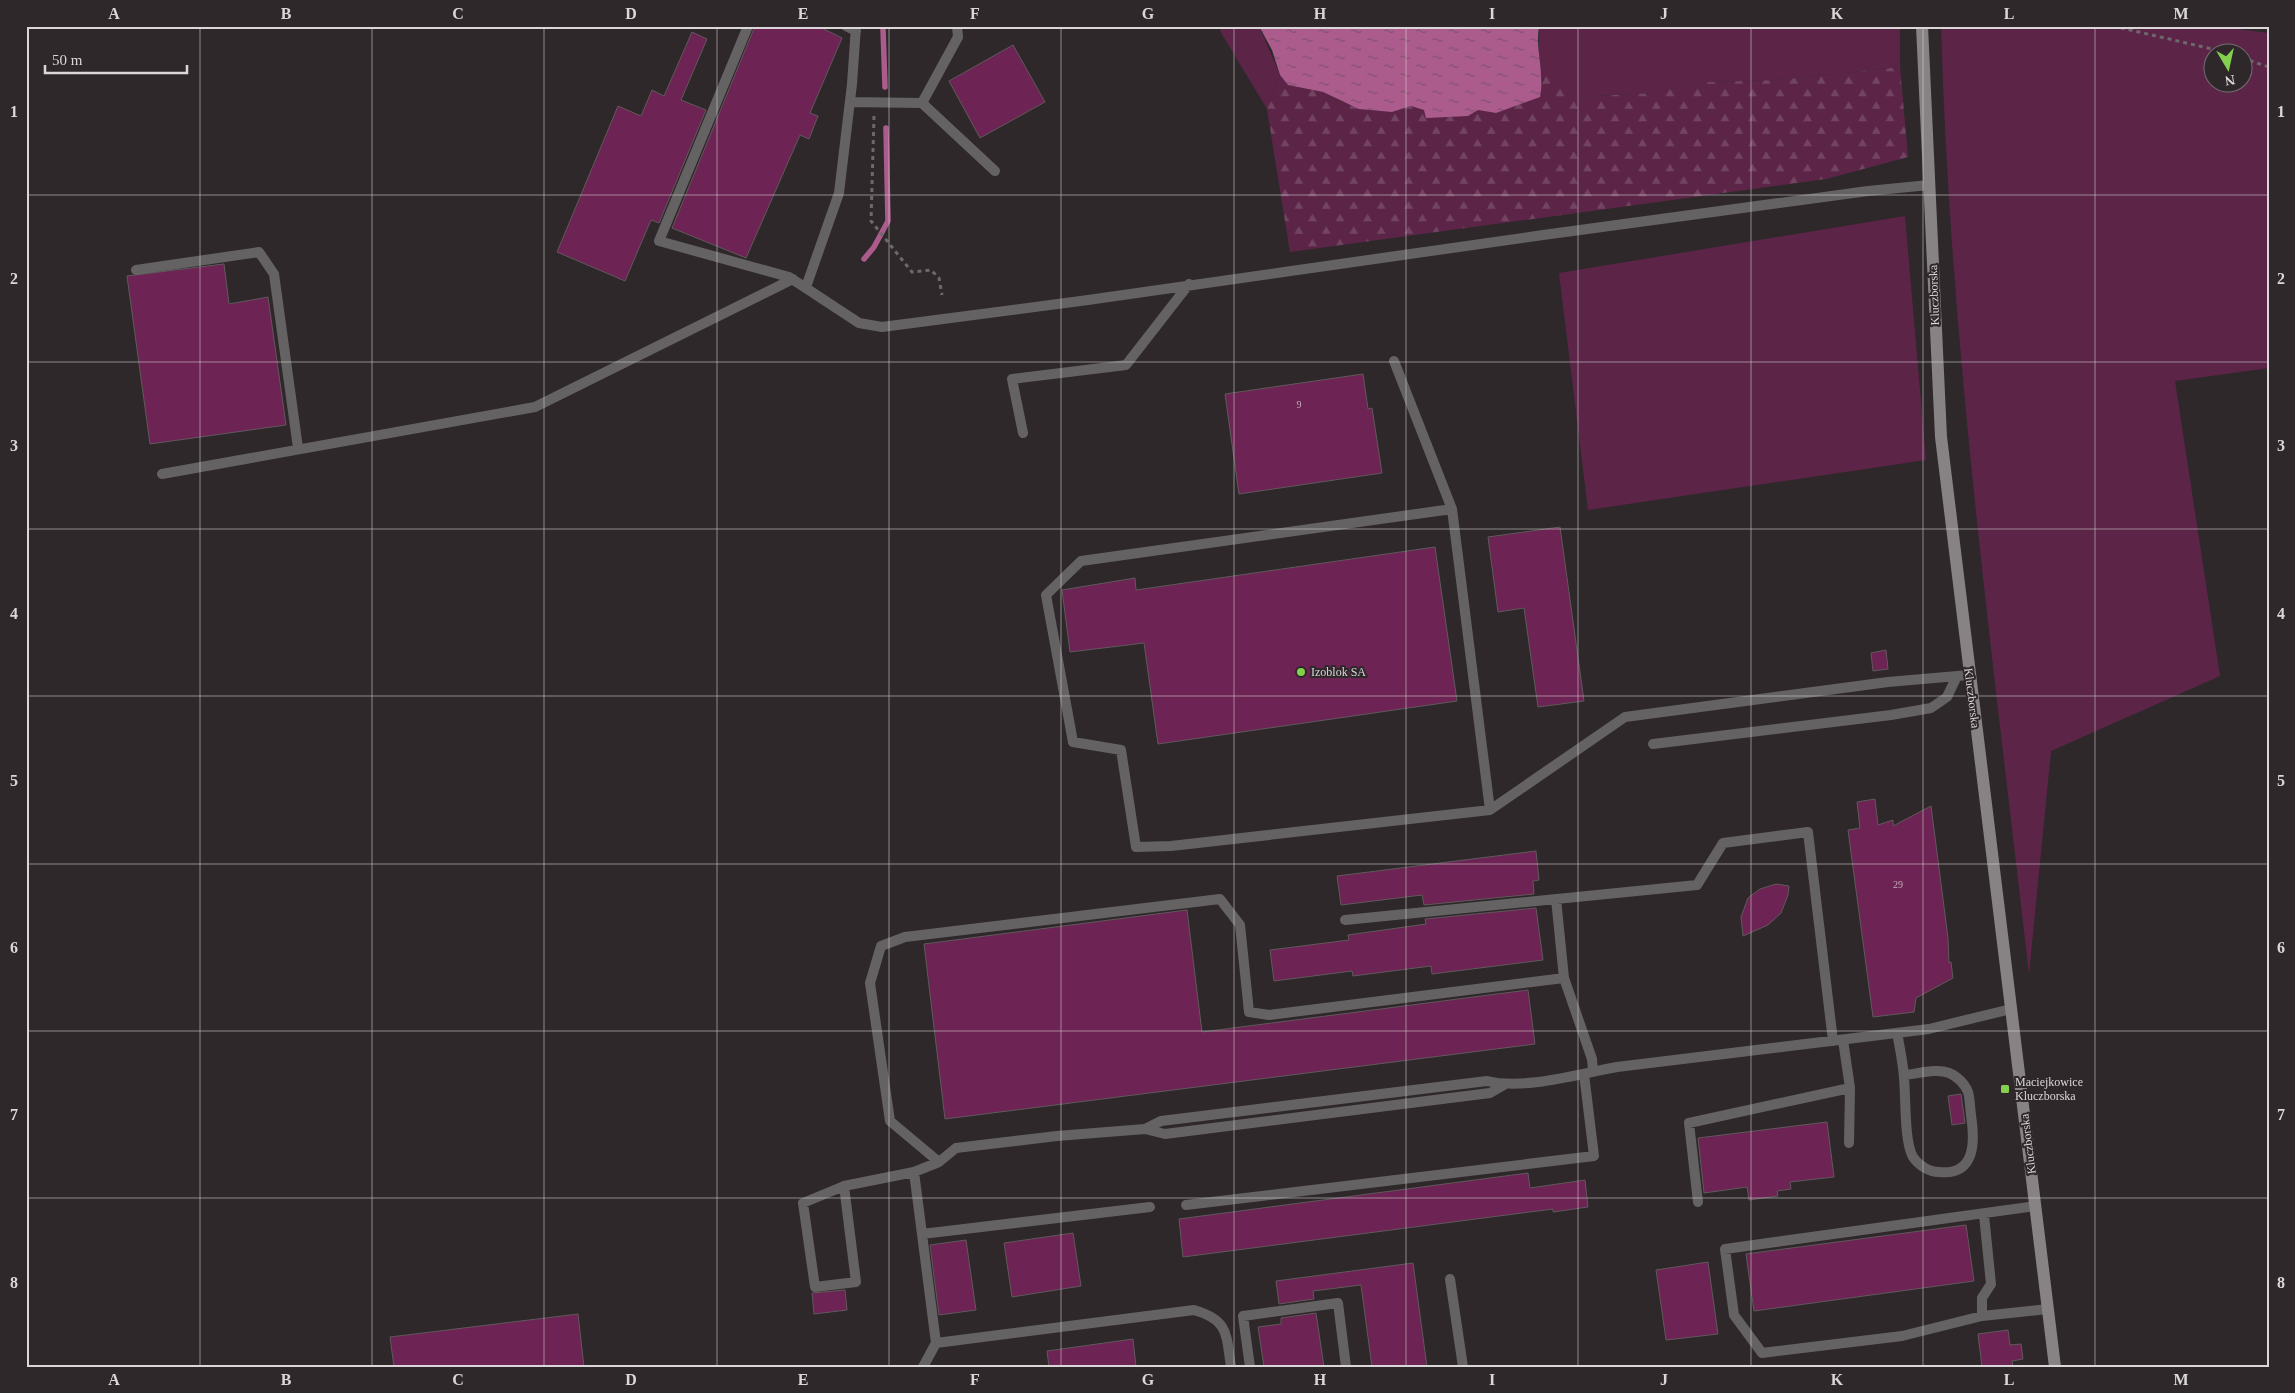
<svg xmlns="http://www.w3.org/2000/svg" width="2295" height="1393" viewBox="0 0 2295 1393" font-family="'Times New Roman',serif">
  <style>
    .green { fill: #5c2548; fill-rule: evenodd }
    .forest { fill: url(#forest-firs) }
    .water { fill: url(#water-ripples) }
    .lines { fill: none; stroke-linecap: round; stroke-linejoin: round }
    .stream { stroke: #ac5c8c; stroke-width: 5.5 }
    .building { fill: #6d2353; stroke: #60595c }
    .path { stroke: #6d686a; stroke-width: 3; stroke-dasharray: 4 4; stroke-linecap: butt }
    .lane { stroke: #656264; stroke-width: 10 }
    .secondary { stroke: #878284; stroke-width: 12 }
    .grid { fill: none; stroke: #dbd7d9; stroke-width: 1; stroke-opacity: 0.55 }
    .poi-dot { fill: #84cf4d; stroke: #2e282b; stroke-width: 2 }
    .labels { text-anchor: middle; stroke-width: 4; stroke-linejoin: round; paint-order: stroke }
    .number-label { font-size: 10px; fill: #c0aab8 }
    .street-label { font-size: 12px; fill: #dbd7d9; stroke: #2e282b }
    .poi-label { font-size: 12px; fill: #dbd7d9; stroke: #2e282b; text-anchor: start }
    .neatline { fill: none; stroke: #dbd7d9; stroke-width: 2 }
    .grid-label { font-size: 16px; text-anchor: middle; font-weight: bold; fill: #dbd7d9 }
  </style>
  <defs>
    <pattern id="forest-firs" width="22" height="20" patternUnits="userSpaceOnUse" patternTransform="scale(1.25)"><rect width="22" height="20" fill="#5c2548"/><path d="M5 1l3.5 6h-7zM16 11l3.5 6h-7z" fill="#734462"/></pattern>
    <pattern id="water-ripples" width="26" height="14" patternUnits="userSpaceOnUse" patternTransform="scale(1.25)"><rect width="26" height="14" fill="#ac5c8c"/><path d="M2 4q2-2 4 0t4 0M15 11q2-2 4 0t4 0" fill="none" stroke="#82516e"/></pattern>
  </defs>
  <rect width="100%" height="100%" fill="#2e282b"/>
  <path class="green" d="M1223,26H1259L1280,75L1267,109L1220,31Z
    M1539,26H1900V67L1778,80L1707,82L1652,93L1578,97L1539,57Z
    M1941,26H2213L2269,33V368L2175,381L2220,676L2051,751L2029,974C1993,659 1950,344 1941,26ZM2212,52H2242V82H2212Z
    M1905,216L1926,460L1588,510L1559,273Z"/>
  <path class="forest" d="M1539,57L1578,97L1652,93L1707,82L1778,80L1900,67L1908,157L1826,179L1290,252L1267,109L1280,75L1288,85L1323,92L1343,102L1392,112L1411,106L1424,110L1468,116L1478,110L1496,113L1543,82Z"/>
  <path class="water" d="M1259,26H1539C1535,51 1545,72 1540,97L1496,113L1478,110L1468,116L1426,118L1424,110L1411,106L1392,112L1359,109L1323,92L1288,85L1280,75L1272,50Z"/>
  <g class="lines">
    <path class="stream" d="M883,29L885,87
      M864,259L874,247L888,221L886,128"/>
  </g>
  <path class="building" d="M755,26H818L842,38L810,113L818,116L809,139L800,135L746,258L672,228Z
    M692,32L707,39L681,100L706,110L659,223L651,220L625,281L557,252L618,106L641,116L652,90L664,96Z
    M1013,45L1045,102L980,138L949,81Z
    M224,264L229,304L268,297L286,425L150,444L127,276Z
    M1363,374L1368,409L1372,408L1382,473L1239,494L1225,394Z
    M1560,527L1584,701L1538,707L1524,608L1498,612L1488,537Z
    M1435,547L1457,701L1158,744L1144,643L1070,652L1062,590L1135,578L1136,590Z
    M1886,650L1888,669L1873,671L1871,653Z
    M1875,799L1878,825L1893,820V826L1931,806L1948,938L1949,963L1951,962L1953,978L1916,998L1914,1012L1873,1017L1848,830L1860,828L1857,802Z
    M1536,851L1539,880L1533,881L1534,894L1424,905L1422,895L1341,905L1337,876Z
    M1776,884L1789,886L1788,895L1781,913L1768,925L1743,936L1741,917L1748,898L1760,889Z
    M1536,908L1543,960L1432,974L1431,966L1353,976L1352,971L1274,981L1270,950L1349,940L1348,935L1426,924L1425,919Z
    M1187,910L1202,1032L1528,990L1535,1044L945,1119L924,944Z
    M1961,1094L1965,1123L1952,1125L1948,1096Z
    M1827,1122L1834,1177L1790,1182L1791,1189L1777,1191L1778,1196L1749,1200L1747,1187L1704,1193L1698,1138Z
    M1528,1173L1530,1188L1585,1180L1588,1207L1553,1212V1209L1183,1257L1179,1219Z
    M1966,1225L1974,1281L1754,1311L1746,1254Z
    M1073,1233L1081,1286L1012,1297L1004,1243Z
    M966,1240L976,1310L939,1315L930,1245Z
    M1708,1262L1718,1334L1666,1340L1656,1270Z
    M1413,1263L1427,1367H1372L1361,1285L1313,1291L1314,1299L1279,1304L1276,1281Z
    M845,1290L847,1310L814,1314L812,1293Z
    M1316,1313L1324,1367H1264L1258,1327L1281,1324V1318Z
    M578,1314L584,1367H394L390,1337Z
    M2008,1330L2010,1345L2021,1344L2023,1359L2012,1361L2013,1367H1982L1978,1334Z
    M1133,1339L1136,1367H1049L1047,1351Z"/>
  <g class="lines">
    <path class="path" d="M2113,26L2225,52
      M2242,58L2269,67
      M874,116L871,221L912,272L931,270L939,278L942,295"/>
    <path class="lane" d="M748,26L659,241L789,277L859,323L882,327L1088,300L1543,235L1868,191L1929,185
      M846,26L856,31
      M850,102L922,103L995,171
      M922,103L958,37L957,26
      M136,270L259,252L274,274L298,448
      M806,287L839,193L852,84L856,26
      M1394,361L1452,509L1490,810
      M1023,433L1012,379L1126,365L1189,284
      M162,474L535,407L793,279
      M1452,509L1081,561L1046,595L1073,742L1121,750L1136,847L1171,846L1490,810L1625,717L1888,682L1969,675
      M1653,744L1891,715L1931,708L1947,697L1957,676
      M1556,899L1564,978L1592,1059L1593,1071
      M1345,920L1697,885L1723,843L1808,832L1833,1041
      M1897,1033C1900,1048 1903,1063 1904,1078C1906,1097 1904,1142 1913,1157C1918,1165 1929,1172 1939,1172C1976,1176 1975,1141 1971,1115C1970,1108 1970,1099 1968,1092C1965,1084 1957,1076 1949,1073C1936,1068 1918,1074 1904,1075
      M1843,1040L1850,1088
      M1145,1129L1165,1134L1490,1093L1504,1085
      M939,1162L890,1121L870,983L881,946L905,937L1220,899L1240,925L1249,1012L1269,1015L1564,978
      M844,1186L856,1282L815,1287L803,1203L844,1186L914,1172
      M1698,1202L1689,1123L1850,1088L1849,1143
      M1186,1205L1594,1156L1584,1074
      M2036,1206L1725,1249L1734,1315L1762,1353L1902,1336L1982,1316L2048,1309
      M922,1234L1150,1207
      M1450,1279L1463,1367
      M1982,1316V1298L1991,1284L1984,1215
      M936,1343L1194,1310C1229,1320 1226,1334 1231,1367
      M923,1367L936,1343L914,1172L939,1162L956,1148L1057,1136L1145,1129L1161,1121L1487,1081C1526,1090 1577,1074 1617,1067L1929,1029L2011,1009
      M1250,1367L1243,1316L1338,1303L1346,1367"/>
    <path class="secondary" d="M1922,26L1941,437L2055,1367"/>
  </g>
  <path class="grid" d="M200,26V1367M372,26V1367M544,26V1367M717,26V1367M889,26V1367M1061,26V1367M1234,26V1367M1406,26V1367M1578,26V1367M1751,26V1367M1923,26V1367M2095,26V1367M26,195H2269M26,362H2269M26,529H2269M26,696H2269M26,864H2269M26,1031H2269M26,1198H2269"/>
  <g class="poi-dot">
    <circle cx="1301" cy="672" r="5"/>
    <rect x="2000" y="1084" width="10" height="10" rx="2.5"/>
  </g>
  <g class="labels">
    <g class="number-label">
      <text x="1299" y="408">9</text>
      <text x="1898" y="888">29</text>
    </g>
    <g class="street-label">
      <text transform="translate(1934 295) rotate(-92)" y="4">Kluczborska</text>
      <text transform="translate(1972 698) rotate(83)" y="4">Kluczborska</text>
      <text transform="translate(2028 1144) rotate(-97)" y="4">Kluczborska</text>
    </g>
    <g class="poi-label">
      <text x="1311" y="676">Izoblok SA</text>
      <text x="2015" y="1086">Maciejkowice<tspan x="2015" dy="14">Kluczborska</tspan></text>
    </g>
  </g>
  <rect width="2295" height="1393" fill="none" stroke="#2e282b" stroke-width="55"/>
  <g transform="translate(2228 68) rotate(171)"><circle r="24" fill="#2e282b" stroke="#736e71"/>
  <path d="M0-4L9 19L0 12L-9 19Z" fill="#84cf4d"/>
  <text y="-8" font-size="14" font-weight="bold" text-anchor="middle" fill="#dbd7d9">N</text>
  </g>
  <path d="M45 65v8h142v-8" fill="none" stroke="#dbd7d9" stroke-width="2.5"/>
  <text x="52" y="65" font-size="15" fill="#dbd7d9" stroke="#2e282b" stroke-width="4" paint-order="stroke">50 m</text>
  <rect x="28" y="28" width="2240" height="1338" class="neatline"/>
  <g class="grid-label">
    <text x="114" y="19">A</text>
    <text x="286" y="19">B</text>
    <text x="458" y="19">C</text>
    <text x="631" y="19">D</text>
    <text x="803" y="19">E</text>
    <text x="975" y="19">F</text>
    <text x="1148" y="19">G</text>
    <text x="1320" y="19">H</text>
    <text x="1492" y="19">I</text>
    <text x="1664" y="19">J</text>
    <text x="1837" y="19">K</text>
    <text x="2009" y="19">L</text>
    <text x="2181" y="19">M</text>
    <text x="14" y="117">1</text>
    <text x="2281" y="117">1</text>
    <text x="14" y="284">2</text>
    <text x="2281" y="284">2</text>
    <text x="14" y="451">3</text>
    <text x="2281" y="451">3</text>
    <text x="14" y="619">4</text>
    <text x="2281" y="619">4</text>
    <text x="14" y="786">5</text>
    <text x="2281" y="786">5</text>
    <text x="14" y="953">6</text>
    <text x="2281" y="953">6</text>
    <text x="14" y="1120">7</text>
    <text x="2281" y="1120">7</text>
    <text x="14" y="1288">8</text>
    <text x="2281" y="1288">8</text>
    <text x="114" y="1385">A</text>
    <text x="286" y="1385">B</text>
    <text x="458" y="1385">C</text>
    <text x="631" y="1385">D</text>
    <text x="803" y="1385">E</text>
    <text x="975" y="1385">F</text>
    <text x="1148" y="1385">G</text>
    <text x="1320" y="1385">H</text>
    <text x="1492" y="1385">I</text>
    <text x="1664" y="1385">J</text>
    <text x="1837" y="1385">K</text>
    <text x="2009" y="1385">L</text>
    <text x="2181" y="1385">M</text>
  </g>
</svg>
